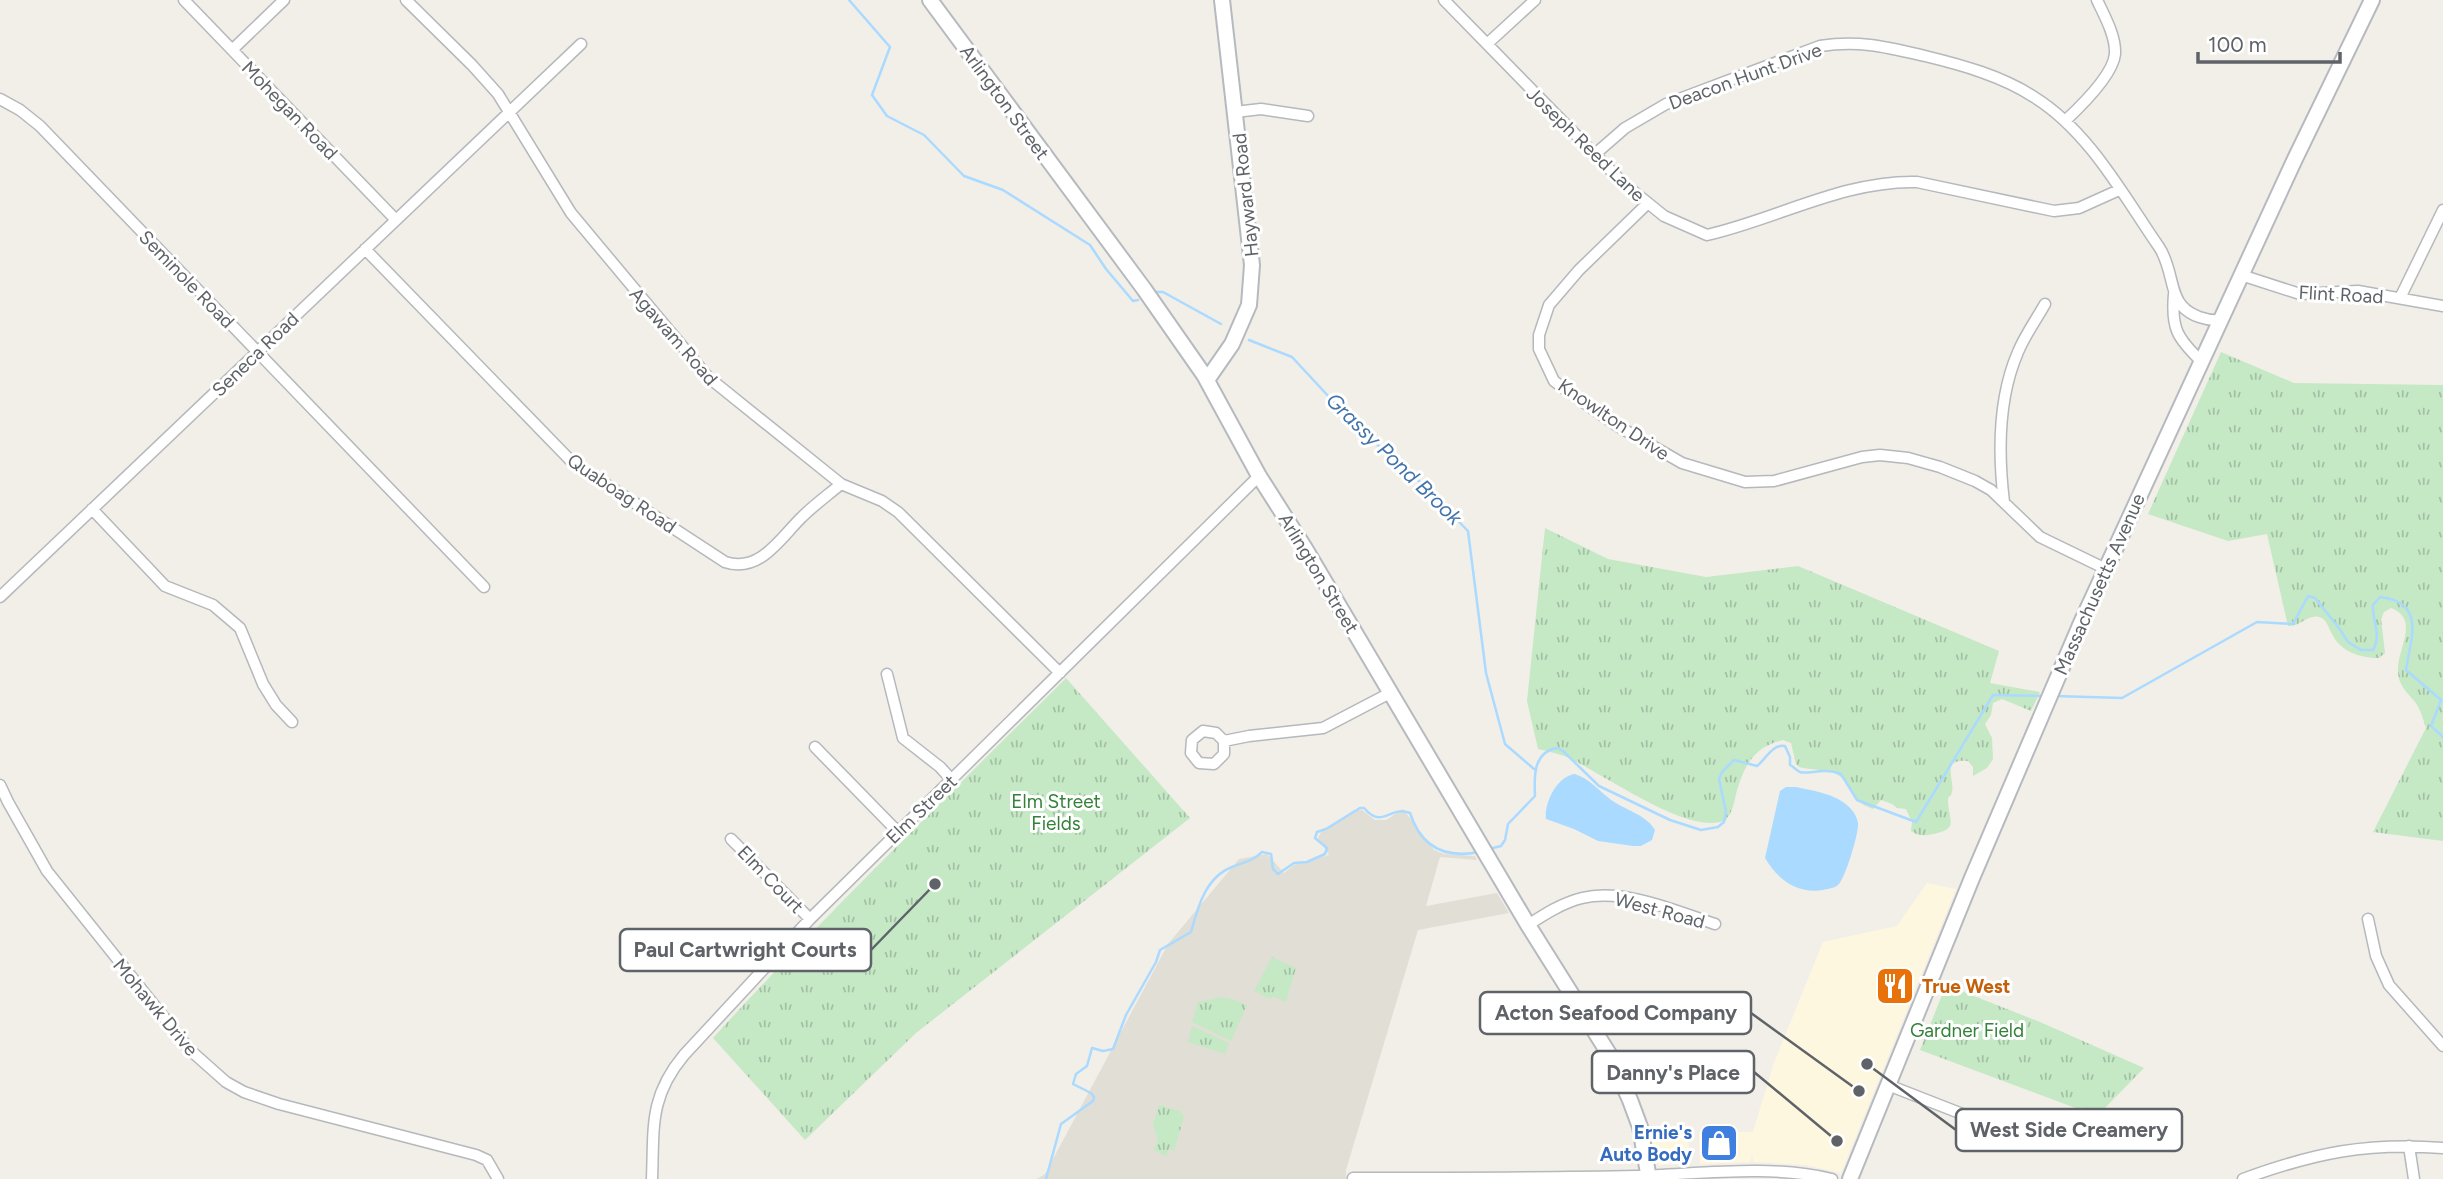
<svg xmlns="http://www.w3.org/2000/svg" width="2443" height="1179" viewBox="0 0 2443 1179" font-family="Figtree,sans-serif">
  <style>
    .commercial { fill: #fef7e0 }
    .education { fill: #e1ded6 }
    .park { fill: url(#park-tufts) }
    .water { fill: #aadaff }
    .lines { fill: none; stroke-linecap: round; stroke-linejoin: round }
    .stream { stroke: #aadaff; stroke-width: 2.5 }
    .street-casing { stroke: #b5b8bc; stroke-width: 13 }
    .secondary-casing { stroke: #b6babf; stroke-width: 18 }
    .street { stroke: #fff; stroke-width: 10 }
    .secondary { stroke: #fff; stroke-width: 14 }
    .labels { text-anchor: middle; stroke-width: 6; stroke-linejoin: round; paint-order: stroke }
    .street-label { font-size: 19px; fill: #5f6368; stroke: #fff }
    .park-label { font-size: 19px; fill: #348238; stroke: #fff }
    .food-label { font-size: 19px; font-weight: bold; fill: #c56008; stroke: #fff; text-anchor: start }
    .shop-label { font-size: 19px; font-weight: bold; fill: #366cbe; stroke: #fff; text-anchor: end }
    .water-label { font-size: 21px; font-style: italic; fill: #4174aa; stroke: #fff }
    .leader { fill: none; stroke: #5f6368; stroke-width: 2.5 }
    .callout-dot { fill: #5f6368; stroke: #fff; stroke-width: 2.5 }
    .callout { fill: #fff; stroke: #5f6368; stroke-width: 2.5 }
    .callout-label { font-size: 21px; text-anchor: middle; font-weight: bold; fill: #5f6368 }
  </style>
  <defs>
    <pattern id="park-tufts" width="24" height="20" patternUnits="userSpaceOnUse" patternTransform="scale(1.75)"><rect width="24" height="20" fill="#c5e8c5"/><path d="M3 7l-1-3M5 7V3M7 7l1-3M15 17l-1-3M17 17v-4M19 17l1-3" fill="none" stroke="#a3c0a4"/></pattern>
  </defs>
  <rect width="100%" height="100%" fill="#f1efe8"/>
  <path class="commercial" d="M1927,883L1956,889L1841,1173L1806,1165L1753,1162L1752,1152L1751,1162L1700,1164L1699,1132H1753L1774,1063L1823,942L1897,926Z
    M1681,1129L1688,1139L1690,1164L1658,1165L1650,1131Z"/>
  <path class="education" d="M1403,809L1434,850L1444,854L1475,856L1477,860L1440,857L1426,906L1497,893L1509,913L1418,930L1346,1170V1179H1037L1045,1174L1168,944L1239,859L1267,854L1284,873L1294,865L1329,855L1318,838L1321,832L1354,810H1362L1375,820H1386Z"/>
  <path class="park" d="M2221,352L2294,383L2443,385V841L2373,832L2426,728C2423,719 2421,710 2415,702C2406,691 2397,684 2398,668C2398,648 2420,619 2391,608L2384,612L2381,619L2385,653L2379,658C2360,658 2341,652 2332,634C2328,627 2327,619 2319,617C2308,614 2300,627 2288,626L2267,534L2228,541L2148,514Z
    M1545,528L1608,559L1706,577L1798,566L1999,651L1990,683L2040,692L2031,711L2002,699L1993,703L1991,715L1985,724L1992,738L1993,759L1987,768L1973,776V767L1968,761C1940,758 1955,779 1952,792C1950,800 1948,793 1948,802C1949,821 1959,829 1933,834C1924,836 1918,836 1911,831L1912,822L1906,809L1897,808L1892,804L1881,800L1873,809C1845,799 1857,787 1838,775C1828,769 1811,770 1799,767L1796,764L1791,743L1783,740C1753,747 1744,766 1736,794C1734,804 1732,812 1726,820C1689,838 1601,771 1564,756C1556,753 1547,751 1538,749L1527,701Z
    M1066,678L1190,818L916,1033L805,1140L713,1038C826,914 947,797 1066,678Z
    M1272,957L1296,968L1286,1002L1273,996L1270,999L1254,991Z
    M1946,985L2040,1022L2144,1068L2097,1116L1920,1050Z
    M1221,997L1233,999L1247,1005L1231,1041L1192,1022L1198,1002Z
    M1192,1026L1229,1043L1225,1054L1188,1042Z
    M1159,1105L1181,1111L1184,1117L1174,1151L1169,1149L1166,1157L1153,1149L1158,1142L1153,1124Z"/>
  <path class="water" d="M1575,774C1590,779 1598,790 1610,799C1624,810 1646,814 1655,830L1652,840L1641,846H1633L1598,841L1574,829L1546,819C1544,803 1557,776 1575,774Z
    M1796,787C1814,791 1838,794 1851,809C1855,813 1857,818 1858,823C1859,833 1845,879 1838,885C1835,888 1827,889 1823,890C1797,894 1778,880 1765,858L1780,791L1786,787Z"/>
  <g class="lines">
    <path class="stream" d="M849,0L890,47L872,95L887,116L924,135L964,176L1003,190L1090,245L1106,269L1133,301L1138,300
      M1155,292H1163L1221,324
      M1249,340L1292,357L1356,426L1419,481L1468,531L1486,673L1505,744L1534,769
      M2055,696L2122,698L2257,622L2293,624L2308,596L2315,598L2339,628L2348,642L2361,650H2373C2382,634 2372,621 2373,605L2380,597C2426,602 2411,638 2406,670L2441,700L2431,726L2443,737
      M1489,849L1501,846L1505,840L1508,824L1535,796C1534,777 1533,752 1557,748L1563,751L1599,786L1670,820L1701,830L1718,827L1724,822L1726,812L1719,779L1722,772L1734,760L1757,766C1766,759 1772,744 1785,746L1790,757V765C1791,765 1799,772 1800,772C1808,775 1824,767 1841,774L1857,800L1916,822L1993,695L2045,696
      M1046,1179L1061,1124L1093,1101L1094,1097L1091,1093L1073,1084L1076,1074L1087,1066L1092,1048L1103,1051L1113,1049L1126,1015L1156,962L1160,950L1191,932C1198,906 1206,877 1232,867C1244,862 1253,861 1262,852L1271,854L1273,869L1278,874L1294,863L1307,862L1325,854L1327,848L1315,838L1317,832L1326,829L1360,808H1364C1383,830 1389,805 1410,813C1421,847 1444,859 1479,852"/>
    <defs>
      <path id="street" d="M184,0L396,220
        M406,0L472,65L498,94L571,213L708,377L841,484L882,501L898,512L1060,673
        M1444,0L1622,182L1664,216L1707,235C1777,219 1844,180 1917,182L2054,211L2079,208L2119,190
        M1487,44L1535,0
        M232,50L284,0
        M0,99L20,110L40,126L484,587
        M1235,112L1261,109L1308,116
        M2065,121C2080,107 2113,75 2115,54C2116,36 2104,15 2097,0
        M1594,155L1625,128L1666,104L1820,46C1860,40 1886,47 1925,56C1962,65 2002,76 2034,97C2089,131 2123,195 2159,247C2172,266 2170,293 2182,306C2191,316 2207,321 2220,320
        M1647,204L1579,270L1549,305L1539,335V349L1554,381L1570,393L1616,425L1682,463L1745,482L1774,481L1862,457L1880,455L1908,458L1940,467L1975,481L1991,490L2040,537L2106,569
        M365,249L572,462L725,562C760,574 781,537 802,517C814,505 828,495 841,484
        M2241,275L2300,294L2358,291L2443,306
        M2174,294C2171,328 2177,338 2201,361
        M2400,298L2443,210
        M2004,502C1998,453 1998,398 2018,352C2025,335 2036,320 2045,304
        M92,509L165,586L213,605L240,628L263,684L276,705L292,722
        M0,597L581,44
        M887,674L903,738L940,767L951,779
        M1224,741V754L1214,764L1199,763L1191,753L1192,740L1203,731L1216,733L1224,741L1249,736L1323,728L1390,693
        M815,747L898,832
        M0,785L8,802L47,871L190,1050L226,1082L244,1092L279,1104L476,1155L487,1160L498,1179
        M731,839L810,919
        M2368,919L2376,956L2389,985L2443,1046
        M1528,925C1545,914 1562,903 1582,898C1624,888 1676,911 1715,924
        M1888,1085L1993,1126
        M2409,1146L2414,1179
        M1353,1178C1447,1178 1541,1178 1636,1176C1701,1174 1767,1164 1832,1179
        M652,1179C654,1127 649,1097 684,1055L810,919L1259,476
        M2243,1179C2314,1153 2367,1142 2443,1148"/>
      <path id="secondary" d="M930,0L1144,289L1204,375L1259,476L1306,550L1528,925L1609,1054L1630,1100L1640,1127L1649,1179
        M1207,380L1232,344L1249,305L1252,265L1222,0
        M1850,1179L1972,878L2081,623L2294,161L2372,0"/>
    </defs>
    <use href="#street" class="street-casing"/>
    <use href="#secondary" class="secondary-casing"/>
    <use href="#street" class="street"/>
    <use href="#secondary" class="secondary"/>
  </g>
  <defs>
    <symbol id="restaurant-square" viewBox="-11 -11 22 22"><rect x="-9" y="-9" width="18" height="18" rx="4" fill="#e8710a" stroke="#fff"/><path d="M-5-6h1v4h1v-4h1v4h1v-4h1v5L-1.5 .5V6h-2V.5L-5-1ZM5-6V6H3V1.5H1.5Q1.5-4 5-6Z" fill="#fff"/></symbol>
    <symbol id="shop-square" viewBox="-11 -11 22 22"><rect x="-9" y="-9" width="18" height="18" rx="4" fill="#3f7fe0" stroke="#fff"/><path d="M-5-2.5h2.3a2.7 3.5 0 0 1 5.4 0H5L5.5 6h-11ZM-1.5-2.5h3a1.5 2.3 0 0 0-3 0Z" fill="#fff"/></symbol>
  </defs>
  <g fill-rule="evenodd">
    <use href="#restaurant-square" x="1873" y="964" width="44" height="44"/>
    <use href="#shop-square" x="1697" y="1121" width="44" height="44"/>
  </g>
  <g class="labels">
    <g class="street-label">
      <text transform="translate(1745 76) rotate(-20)" y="7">Deacon Hunt Drive</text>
      <text transform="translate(1005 102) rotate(54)" y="7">Arlington Street</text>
      <text transform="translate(290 110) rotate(46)" y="7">Mohegan Road</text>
      <text transform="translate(1586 144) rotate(44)" y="7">Joseph Reed Lane</text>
      <text transform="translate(1245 195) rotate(-96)" y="7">Hayward Road</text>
      <text transform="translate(187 279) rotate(46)" y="7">Seminole Road</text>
      <text transform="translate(2341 294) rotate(3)" y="7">Flint Road</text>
      <text transform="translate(674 336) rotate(49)" y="7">Agawam Road</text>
      <text transform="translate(255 354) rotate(-44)" y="7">Seneca Road</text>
      <text transform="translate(1614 419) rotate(34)" y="7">Knowlton Drive</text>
      <text transform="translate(622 493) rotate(34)" y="7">Quaboag Road</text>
      <text transform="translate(1319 573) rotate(59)" y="7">Arlington Street</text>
      <text transform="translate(2099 584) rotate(-66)" y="7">Massachusetts Avenue</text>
      <text transform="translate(921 809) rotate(-44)" y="7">Elm Street</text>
      <text transform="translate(771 879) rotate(46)" y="7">Elm Court</text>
      <text transform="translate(1660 910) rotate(15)" y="7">West Road</text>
      <text transform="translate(156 1007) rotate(50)" y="7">Mohawk Drive</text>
    </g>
    <g class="park-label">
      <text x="1056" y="808">Elm Street<tspan x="1056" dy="22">Fields</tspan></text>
      <text x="1967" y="1037">Gardner Field</text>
    </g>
    <g class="food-label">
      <text x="1922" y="993">True West</text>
    </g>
    <g class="shop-label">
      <text x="1692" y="1139">Ernie's<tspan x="1692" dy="22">Auto Body</tspan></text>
    </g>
    <g class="water-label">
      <text transform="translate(1394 459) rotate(44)" y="7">Grassy Pond Brook</text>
    </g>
  </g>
  <path class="leader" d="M935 884L871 950M1859 1091L1751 1013M1837 1141L1754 1072M1867 1064L1956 1130"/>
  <g class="callout-dot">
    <circle cx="935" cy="884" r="7"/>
    <circle cx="1859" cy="1091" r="7"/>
    <circle cx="1837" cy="1141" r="7"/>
    <circle cx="1867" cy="1064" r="7"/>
  </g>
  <g class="callout">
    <rect x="620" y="929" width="251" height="42" rx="7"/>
    <rect x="1480" y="992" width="271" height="42" rx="7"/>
    <rect x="1592" y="1051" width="162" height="42" rx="7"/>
    <rect x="1956" y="1109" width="226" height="42" rx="7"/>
  </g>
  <g class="callout-label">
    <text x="745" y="957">Paul Cartwright Courts</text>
    <text x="1616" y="1020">Acton Seafood Company</text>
    <text x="1673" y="1080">Danny's Place</text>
    <text x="2069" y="1137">West Side Creamery</text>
  </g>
  <path d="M2198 52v10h142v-10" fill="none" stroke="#5f6368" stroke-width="3.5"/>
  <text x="2208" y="52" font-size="21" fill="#5f6368" stroke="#ffffff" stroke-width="5" paint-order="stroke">100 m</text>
</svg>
